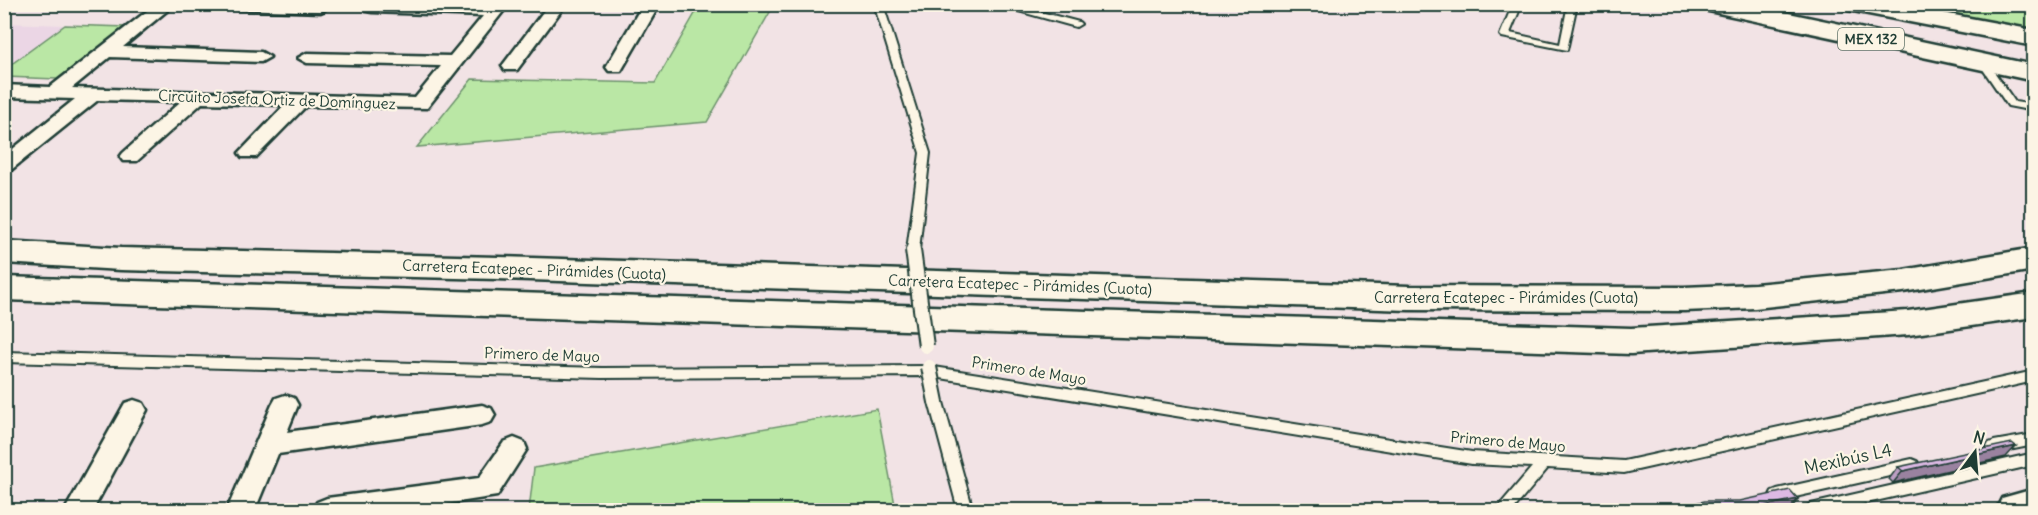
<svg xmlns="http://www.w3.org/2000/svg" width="2038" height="515" viewBox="0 0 2038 515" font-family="Delius,sans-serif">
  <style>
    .built { fill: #ebd6e5 }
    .green { fill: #bae7a5; stroke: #6c926c; stroke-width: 1.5 }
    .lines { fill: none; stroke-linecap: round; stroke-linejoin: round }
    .lane-casing { stroke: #1f3d34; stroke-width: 4 }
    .street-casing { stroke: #1f3d34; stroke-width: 5 }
    .primary-casing { stroke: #1f3d34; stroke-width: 5 }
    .highway-casing { stroke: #1f3d34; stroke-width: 5 }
    .lane { fill: #fcf5e5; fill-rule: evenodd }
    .street { fill: #fcf5e5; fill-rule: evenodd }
    .primary { fill: #fcf5e5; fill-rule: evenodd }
    .highway { fill: #fcf5e5; fill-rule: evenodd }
    .lane-bridge-casing { stroke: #1f3d34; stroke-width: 18; stroke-linecap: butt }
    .lane-bridge { stroke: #fcf5e5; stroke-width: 14 }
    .wall { fill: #bd9fc4; stroke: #1f3d34; stroke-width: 1.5 }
    .shaded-wall { fill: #9a82a0; stroke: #1f3d34; stroke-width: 1.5 }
    .building { fill: #dcb9e4; stroke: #1f3d34; stroke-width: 1.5 }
    .labels { text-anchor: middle; stroke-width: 4.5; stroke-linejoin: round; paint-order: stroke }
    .shield { fill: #fcf5e5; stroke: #617469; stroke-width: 1.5 }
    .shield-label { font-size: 14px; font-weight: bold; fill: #1f3d34 }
    .street-label { font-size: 15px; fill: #1f3d34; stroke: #fcf5e5 }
    .near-street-label { font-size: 18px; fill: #1f3d34; stroke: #fcf5e5 }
  </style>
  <rect width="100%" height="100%" fill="#f2e3e5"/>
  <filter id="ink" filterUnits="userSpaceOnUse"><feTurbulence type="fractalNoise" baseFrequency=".0167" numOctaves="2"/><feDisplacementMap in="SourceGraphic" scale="12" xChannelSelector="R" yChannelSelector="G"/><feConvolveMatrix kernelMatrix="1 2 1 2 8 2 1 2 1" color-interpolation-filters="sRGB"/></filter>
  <g filter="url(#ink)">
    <path class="built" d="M5,23L65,25L5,68Z"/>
    <path class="green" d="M700,5H774L707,122L417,147L472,79L655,83Z
      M1935,5H2033V30L1937,10Z
      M65,25L126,27L57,79L5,77V69Z
      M877,409L896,510H529L534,468Z"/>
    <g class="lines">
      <defs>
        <path id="lane" d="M874,4H883L930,153L919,250L913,254L907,250L920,153Z
          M993,4H1010L1079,22L1081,24L1076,27Z
          M1513,4H1522L1510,33L1560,44L1568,4H1577L1567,50L1502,37L1500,35Z
          M1983,59L1986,60L2015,102L2034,105V111L2008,106L1978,62Z
          M4,352L602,368L928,366L1472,452L1624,461L2034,371V381L1624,473L1548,468L1513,510H1497L1499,506L1532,467L1472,464L928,376L602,378L4,362Z
          M936,397L941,398L943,402L973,510H958L929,402L931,398Z
          M2034,434V445L1994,453L1989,451L1987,447L1989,443L1994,441Z
          M2034,453V465L1836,510H1803L1806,506L1811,504Z
          M1912,459L1917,461L1919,465L1917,469L1912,471L1777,501L1772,499L1770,495L1772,491L1777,489Z"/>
        <path id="street" d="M156,4H175L123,47L261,52L270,57L261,62L110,57L72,88L415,98L441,66L307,63L298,58L307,53L450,56L483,16L372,12L366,11L365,4H509L427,108L306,106L256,157H242L239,153L285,105L202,103L137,161H123L120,157L123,153L180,102L98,100L11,170L4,172V156L75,99L4,97V85L50,87Z
          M229,4H328L329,7L321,12L237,9Z
          M549,4H566L517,70H505L502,66Z
          M643,4H660L621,71H609L606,67Z
          M285,395L294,398L298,405L287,432L482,405L491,408L495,415L491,422L482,425L278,454L255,510H227L272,405L276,398Z
          M134,400L143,403L147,410L93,510H65L125,403Z
          M514,438L524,442L527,449L497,496L407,510H313L317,502L327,498L479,478L504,442Z"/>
        <path id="primary" d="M2034,489V510H1996L2002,498Z"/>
        <path id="highway" d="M1697,4H1746L2034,65V81L1709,11L1700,9Z
          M1841,4H1895L2034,30V46L1853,11L1844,9Z
          M4,241L121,248L498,257L1409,286L1684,287L1755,284L1903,270L2034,248V270L1903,292L1755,308L1684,311L1409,310L498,279L121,270L4,263Z
          M4,277L1631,328L1908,311L2034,293V317L1908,335L1631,354L4,300Z"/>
      </defs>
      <use href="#lane" class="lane-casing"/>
      <use href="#street" class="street-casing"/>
      <use href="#primary" class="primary-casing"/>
      <use href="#highway" class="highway-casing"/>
      <use href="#lane" class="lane"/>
      <use href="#street" class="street"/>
      <use href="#primary" class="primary"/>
      <use href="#highway" class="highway"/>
      <defs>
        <path id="lane-bridge" d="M913,250L926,346
          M929,367L936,402"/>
      </defs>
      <use href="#lane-bridge" class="lane-bridge-casing"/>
      <use href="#lane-bridge" class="lane-bridge"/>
    </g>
    <path class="wall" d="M2032,81H2034V104L2029,102L2026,89Z
      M2006,457L1893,483L1889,479L1898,467Z"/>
    <path class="shaded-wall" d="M2016,446L2006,457L1893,483L1903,471Z
      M1798,499L1790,510H1744Z"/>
    <path class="building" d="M2012,443L2016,446L1903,471L1898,467Z
      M1790,490L1798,499L1744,510H1661L1705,501H1740Z"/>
  </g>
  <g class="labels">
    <rect class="shield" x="1838" y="28" width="66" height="22" rx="4.5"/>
    <g class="shield-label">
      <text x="1871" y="44">MEX 132</text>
    </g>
    <g class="street-label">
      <text transform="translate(277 100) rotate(2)" y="5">Circuito Josefa Ortiz de Domínguez</text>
      <text transform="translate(534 270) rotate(2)" y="5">Carretera Ecatepec - Pirámides (Cuota)</text>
      <text transform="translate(1020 285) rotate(2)" y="5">Carretera Ecatepec - Pirámides (Cuota)</text>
      <text x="1506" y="303">Carretera Ecatepec - Pirámides (Cuota)</text>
      <text transform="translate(542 355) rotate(2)" y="5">Primero de Mayo</text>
      <text transform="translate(1029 371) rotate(9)" y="5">Primero de Mayo</text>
      <text transform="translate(1508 442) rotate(5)" y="5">Primero de Mayo</text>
    </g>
    <g class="near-street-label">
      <text transform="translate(1848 459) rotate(-12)" y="6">Mexibús L4</text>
    </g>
  </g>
  <rect width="2038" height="515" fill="none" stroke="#fcf5e5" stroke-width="24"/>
  <rect x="12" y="12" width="2014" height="491" fill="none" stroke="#1f3d34" stroke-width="2" filter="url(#ink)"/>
  <g transform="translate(1975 452) rotate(16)" stroke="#fcf5e5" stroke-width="4.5" paint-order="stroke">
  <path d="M0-4.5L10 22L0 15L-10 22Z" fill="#1f3d34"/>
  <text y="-9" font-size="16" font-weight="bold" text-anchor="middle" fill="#1f3d34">N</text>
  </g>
</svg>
